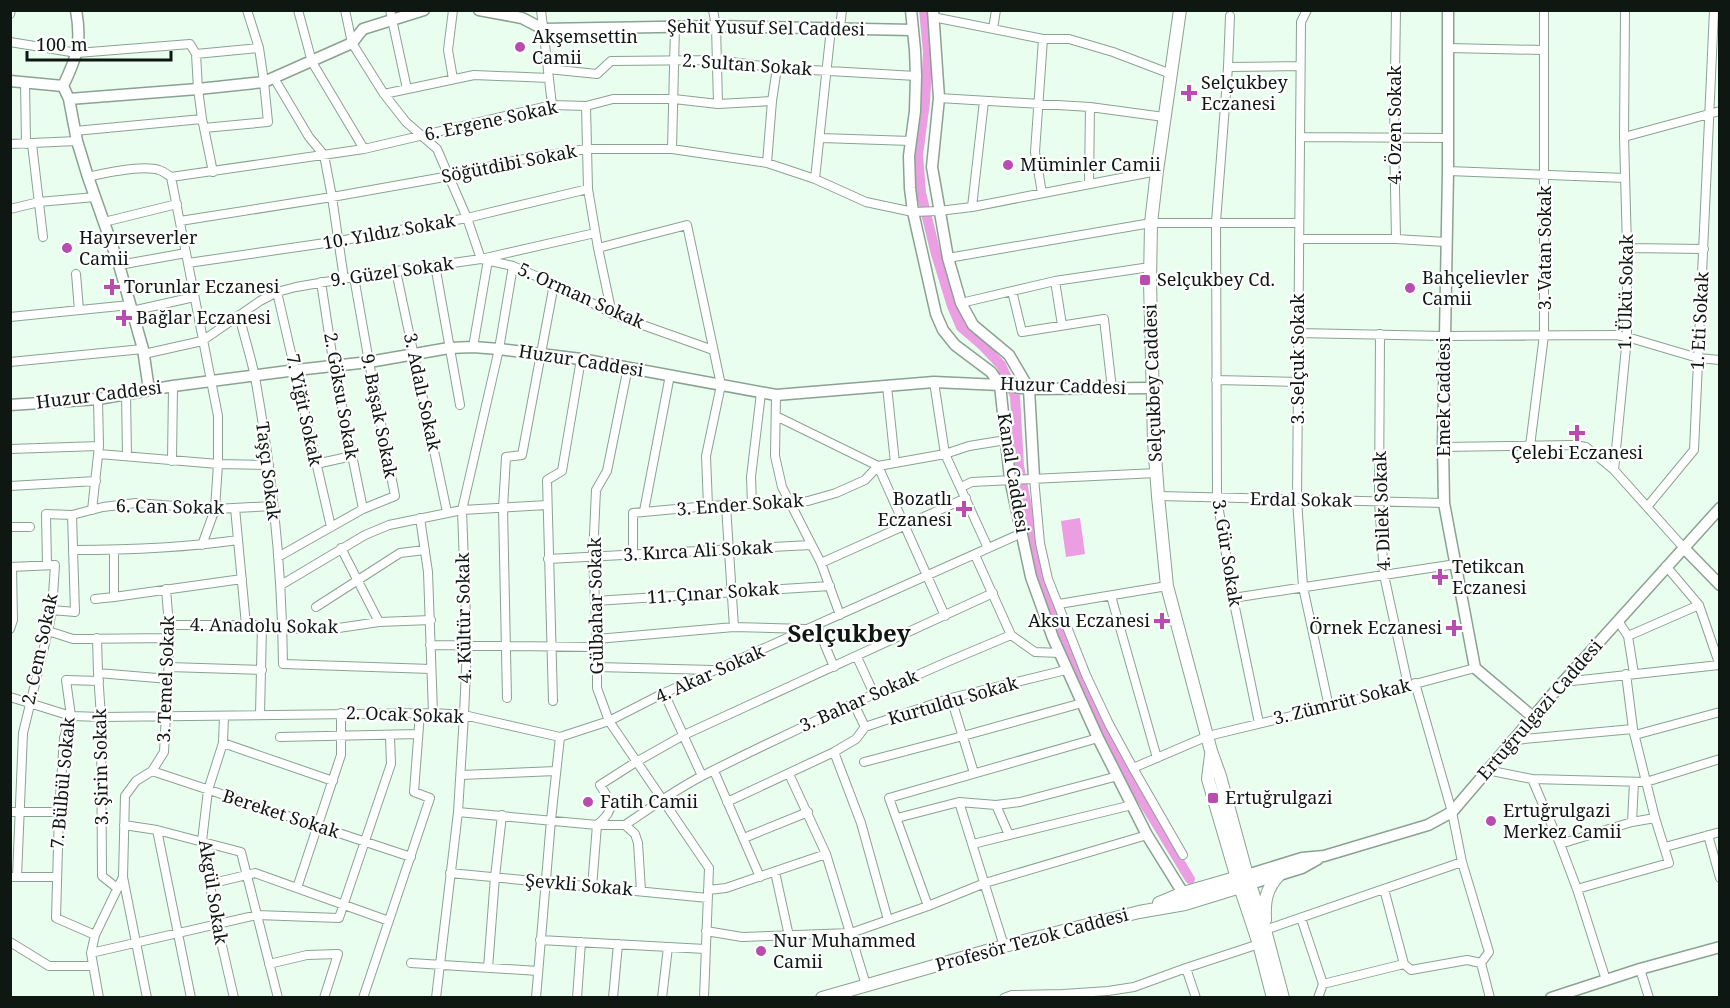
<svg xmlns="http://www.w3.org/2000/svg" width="1730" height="1008" viewBox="0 0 1730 1008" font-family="'Noto Serif',serif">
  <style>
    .water { fill: #eb9ee1 }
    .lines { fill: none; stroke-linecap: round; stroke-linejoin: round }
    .canal { stroke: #eb9ee1; stroke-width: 10 }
    .street-casing { stroke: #8ba292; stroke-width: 10 }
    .secondary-casing { stroke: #8ba292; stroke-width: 13 }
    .primary-casing { stroke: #8ba292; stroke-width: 14 }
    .street { stroke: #fff; stroke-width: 8 }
    .secondary { stroke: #fff; stroke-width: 10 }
    .primary { stroke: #fff; stroke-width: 12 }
    .poi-dot { fill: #b84daf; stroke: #fff; stroke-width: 2 }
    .labels { text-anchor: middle; stroke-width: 4.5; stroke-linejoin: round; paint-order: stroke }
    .street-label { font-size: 18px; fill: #0f1712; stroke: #fff }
    .poi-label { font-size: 18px; fill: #0f1712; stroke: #fff; text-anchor: start }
    .district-label { font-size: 24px; font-weight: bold; fill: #0f1712; stroke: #fff }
  </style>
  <rect width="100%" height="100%" fill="#eafef0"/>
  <path class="water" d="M1080,518L1085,554L1066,557L1061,521Z"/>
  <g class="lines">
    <path class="canal" d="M924,10L928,52L925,102L918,155L921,193L936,254L952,306L961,327L983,346L1001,365L1015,396L1019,466L1041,580L1079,678L1119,762L1190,879"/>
    <defs>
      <path id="street" d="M298,10L312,62L364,149
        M345,10L352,43L384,94L406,122L437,149L467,218L481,259L513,266L554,284L620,317L713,350
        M390,10L407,89
        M453,10L448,50L453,79
        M541,10L552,105
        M713,10L716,26L718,104
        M1307,10L1301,22L1297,500L1303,587L1329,707
        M1396,10L1394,137L1396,239
        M1625,10L1624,137L1627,248V337L1614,470L1683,547
        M10,14L11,10
        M933,17L1043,39H1069L1113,52L1171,74
        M840,28L842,10
        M993,29L996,10
        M10,42L77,53L190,44L196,54L259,48
        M1448,48L1543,50
        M196,54L198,89L202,119
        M1228,67L1230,16
        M548,69L597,74L611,61L717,60L777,68L916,76
        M274,78L309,137L324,155L332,197L344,279
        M25,82L26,144
        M384,94L474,75L549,78
        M939,98L1090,107L1164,117
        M586,106L588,189L598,248L687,225L721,385L706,456L708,506
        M204,128L213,172
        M75,131L202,119L204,128L268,122L264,82L259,48L247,10
        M1300,137L1448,138
        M1624,137L1720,111
        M821,138L911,141
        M10,144L77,141
        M32,144L43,237
        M672,149L675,26
        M767,163L772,101L777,68
        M1448,171L1625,178
        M88,177C105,173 143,165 159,170C163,171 168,175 171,177L364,149L552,105L586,106L613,99H674L718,104L772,101
        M171,177L218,416V464L215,509L202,545
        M815,179L831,28
        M1089,183L1090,107
        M1042,193L1035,152L1043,39
        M972,207L984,101
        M10,209L39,202L95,197
        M180,221L332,197L450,176L513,161L586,149H672L767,163L815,179L866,202L913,212L939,211L972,207L1157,171
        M104,222L177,204
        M1299,239H1396L1446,242
        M598,248L612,314
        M1627,248L1704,249
        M948,258L1151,223H1299
        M188,263L339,241L467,218L588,189
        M119,265L186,253
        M435,265L460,405
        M396,271L447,512
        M76,274L79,310
        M1055,281L1062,325
        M321,282L334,367L363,509
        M1012,291L1022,332L1104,319L1112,389
        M277,292L331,527
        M961,303L1055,281L1150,267
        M132,311L194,297
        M239,315C244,336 251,357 255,377C272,472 282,568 283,664L431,669
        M10,317L130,305
        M1298,333L1444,336L1616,335L1627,337L1698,358L1720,360
        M1380,334L1379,501L1384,575L1408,685
        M473,347L488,260
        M144,354L202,341L260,301L277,292L296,287L354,277L481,259L595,233
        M10,362L143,349
        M628,367L607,471L596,490L593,556L597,647V688L609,721L709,868L704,998
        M1216,380L1298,382
        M934,382L945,454L988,548
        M887,386L895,463
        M126,394L127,456
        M776,395L775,456L782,487L821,563L840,615
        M776,416L878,466L945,454L969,446L1006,440
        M1530,446L1544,335V10
        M1443,447L1575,445L1586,447L1614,470
        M10,449L99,446
        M99,454L218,464L269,465
        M172,461L173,386
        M316,464L352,456
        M1034,478L1040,543L1048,579L1086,675L1109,724L1133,768L1183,855
        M10,486L96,481
        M961,487L972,482L1157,473
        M1158,496L1444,503
        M752,504L751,477L761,393
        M726,506L734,627
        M1647,507L1694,450L1714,10
        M235,508L246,625
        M92,510L99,446L98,399
        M644,511L670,375
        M420,518L428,572L433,713
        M10,527H30
        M341,548L379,622
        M73,550C128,550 183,548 238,540
        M114,550V597L242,579
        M633,554V513L708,506L808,501L836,493L865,480L878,466L945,616
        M975,555L1011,635
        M278,557L363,509L395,496L369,362L354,277
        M548,559L811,545
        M821,563L966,498
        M47,565L46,514L72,515L103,507L136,503L215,509L273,506
        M1666,566L1699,605L1720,666
        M10,567L55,565L52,610L48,631L23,733L17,877
        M281,585L365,535L389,525L462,510L547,505
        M1111,596L1157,758
        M1233,598L1456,564
        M95,599L114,597
        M595,601L830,586
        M1059,604L1167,586
        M316,607L400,553L425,550
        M52,610L75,612L72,515
        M1618,621L1628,636L1634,674
        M170,625H262L283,628L325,630L379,622L431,620
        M817,626L834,667
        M10,629L13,620L12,567
        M48,631L73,639L170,638
        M1628,636L1699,605
        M97,638L98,673L101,717L102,876L117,888
        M597,639L734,627L805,629
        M430,645L597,647
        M857,657L874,694
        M169,667L262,670
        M597,667L713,670
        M98,673L169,679
        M1563,682L1719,665
        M1415,683L1452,812L1462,862L1489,952L1481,963L1490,998
        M664,693L702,776
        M10,697L71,716L101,717L433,713L464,715L560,737L551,820L536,998
        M507,698L503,508L506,457L522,455L554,284
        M951,698L974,773
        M553,701L547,480L562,471L581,359
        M854,704L865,727L951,698L1066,670
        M260,715L262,625
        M224,716L223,743L208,790L202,841L217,924L234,998
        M1259,723L1233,598L1217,498L1216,222L1228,67L1300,66
        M1635,735L1720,712
        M280,737L418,734
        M560,737L609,721L664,693L1022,533
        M1514,740L1633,729
        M223,743L333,781
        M834,752L861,823L888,920
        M864,762L963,736L1082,703
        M1133,768L1208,736L1329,707L1475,668
        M1487,770L1532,779L1560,844L1577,889L1606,980
        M152,771L411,857
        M714,771L760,877
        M789,774L826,854L866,985
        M461,775L556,771
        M1532,779L1646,782L1720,759
        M727,802L834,752L856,739L865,727
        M959,802L1004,946
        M996,805L1020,802L1118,776
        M10,812H59
        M458,812L597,825H625L635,834L638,843L641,891
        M897,818L959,802L996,805L1009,835
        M1632,822L1634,782
        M124,825L157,830L241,852L278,998
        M625,825C650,808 675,790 702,776C803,725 907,678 1011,635L1035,652L1060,653
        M157,830L191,998
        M1708,835L1720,878
        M744,838L808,812
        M973,844L1132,805
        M1560,844L1632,822L1655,818
        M1665,847L1720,832
        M775,872L789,936
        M450,873L708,898
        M10,877H57
        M123,877L147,998
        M209,884L255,873L389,921
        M592,887L597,825C616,810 612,803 600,785L636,762L684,735L993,593
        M297,888L341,755V713
        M1384,889L1404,964
        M1577,889L1669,863L1655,818L1633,729L1626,674
        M708,890L726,888L826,854
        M928,906L889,798L1098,738
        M1301,918L1323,984L1318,998
        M1265,930L1462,862
        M706,931L742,937L851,933L928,906L985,883L1147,835
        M95,935L56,918L59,812L64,738L71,716L66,680L99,681
        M540,940L705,949
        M10,942L49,966H93
        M91,953L257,915L339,918L391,764L390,736
        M411,963L538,971
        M269,964L307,955L338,954L324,998
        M488,968L495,877L502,815
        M1186,968L1196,998
        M1640,969L1649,998
        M1323,984L1404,964L1411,970L1467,960L1481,963
        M99,998L91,953L95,935L123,877L125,796L136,781L152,771L164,752L170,638L166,589
        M363,998L430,798L414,792L420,713
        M436,998L458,812L464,715L467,646L462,510L499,349L513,266
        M577,998L581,942
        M613,998L618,944
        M662,998L668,947
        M1004,998L1012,995L1063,994L1108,991L1134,987L1186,968L1259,944"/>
      <path id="secondary" d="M76,10C82,43 77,57 63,86L69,99L77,141L88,177L119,265L143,349L149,390
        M479,10L522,18L543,29L716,26L913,30
        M911,10L915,50L916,76L915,111L909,156L910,188L913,212L936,314L943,330L955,345L991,372L1000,385L1010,479L1031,577L1053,638L1098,738L1147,835L1183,893
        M933,10L939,98L932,167L948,258L961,303L973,325L1009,355L1029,389L1034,478
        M1448,10V171L1443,447L1444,503L1475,668L1533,717
        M10,81L63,86
        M69,99L198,89L264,82L352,43L363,29L424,10
        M10,405L98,399L173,386L296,370L369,362L449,348L473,347L499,349L581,359L776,395L934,382L1000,385L1029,389L1152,388
        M1683,547L1720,585
        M1247,875L1302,858L1324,856L1428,825L1452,812L1563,682L1720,508
        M1250,884L1302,868L1318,859
        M1551,998L1640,969L1720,947"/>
      <path id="primary" d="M1180,10L1157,171L1151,223L1150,282L1154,442L1158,496L1167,586L1211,751L1220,776L1247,875L1265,930L1283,998
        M1211,755L1208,779L1237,878L1259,944L1273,998
        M1159,903L1183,893L1242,876
        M1265,920C1264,902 1266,888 1279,875
        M822,998L1004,946L1139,912L1185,904L1250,884"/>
    </defs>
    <use href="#street" class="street-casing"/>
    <use href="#secondary" class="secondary-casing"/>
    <use href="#primary" class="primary-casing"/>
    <use href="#street" class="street"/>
    <use href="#secondary" class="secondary"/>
    <use href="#primary" class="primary"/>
  </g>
  <g class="poi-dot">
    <circle cx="520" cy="47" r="6"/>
    <path d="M1186 84h6v6h6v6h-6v6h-6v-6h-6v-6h6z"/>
    <circle cx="1008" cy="165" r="6"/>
    <circle cx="67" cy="248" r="6"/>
    <rect x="1139" y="274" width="12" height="12" rx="3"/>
    <path d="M109 278h6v6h6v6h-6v6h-6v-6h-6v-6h6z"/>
    <circle cx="1410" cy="288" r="6"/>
    <path d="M121 309h6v6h6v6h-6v6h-6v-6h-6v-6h6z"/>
    <path d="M1574 424h6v6h6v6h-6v6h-6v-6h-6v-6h6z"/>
    <path d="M961 500h6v6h6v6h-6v6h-6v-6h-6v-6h6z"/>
    <path d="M1437 568h6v6h6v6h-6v6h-6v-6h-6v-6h6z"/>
    <path d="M1159 612h6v6h6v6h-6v6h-6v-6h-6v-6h6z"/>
    <path d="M1451 619h6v6h6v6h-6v6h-6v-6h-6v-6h6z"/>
    <rect x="1207" y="792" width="12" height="12" rx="3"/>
    <circle cx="588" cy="802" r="6"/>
    <circle cx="1491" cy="821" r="6"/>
    <circle cx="761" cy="951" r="6"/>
  </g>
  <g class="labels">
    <g class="street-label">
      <text transform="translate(766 28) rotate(1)" y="6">Şehit Yusuf Sel Caddesi</text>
      <text transform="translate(747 65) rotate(4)" y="6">2. Sultan Sokak</text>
      <text transform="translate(491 121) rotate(-12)" y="6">6. Ergene Sokak</text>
      <text transform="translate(1395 125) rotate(-90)" y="6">4. Özen Sokak</text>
      <text transform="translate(509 164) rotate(-11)" y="6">Söğütdibi Sokak</text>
      <text transform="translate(389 232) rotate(-10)" y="6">10. Yıldız Sokak</text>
      <text transform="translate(1545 248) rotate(-90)" y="6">3. Vatan Sokak</text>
      <text transform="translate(392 272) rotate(-8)" y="6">9. Güzel Sokak</text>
      <text transform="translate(1626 292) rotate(-89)" y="6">1. Ülkü Sokak</text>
      <text transform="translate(581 296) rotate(24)" y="6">5. Orman Sokak</text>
      <text transform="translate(1700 321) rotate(-87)" y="6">1. Eti Sokak</text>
      <text transform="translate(1298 359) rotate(-90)" y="6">3. Selçuk Sokak</text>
      <text transform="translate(581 361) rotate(9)" y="6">Huzur Caddesi</text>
      <text transform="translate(1153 383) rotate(-92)" y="6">Selçukbey Caddesi</text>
      <text transform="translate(1063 386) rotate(2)" y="6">Huzur Caddesi</text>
      <text transform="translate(422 392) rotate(78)" y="6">3. Adalı Sokak</text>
      <text transform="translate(99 395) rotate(-7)" y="6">Huzur Caddesi</text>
      <text transform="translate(341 396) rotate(80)" y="6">2. Göksu Sokak</text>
      <text transform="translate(1444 397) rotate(-90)" y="6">Emek Caddesi</text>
      <text transform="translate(304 410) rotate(78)" y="6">7. Yiğit Sokak</text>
      <text transform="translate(379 416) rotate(79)" y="6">9. Başak Sokak</text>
      <text transform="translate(268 471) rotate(83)" y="6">Taşçı Sokak</text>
      <text transform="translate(1013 473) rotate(81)" y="6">Kanal Caddesi</text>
      <text transform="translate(1301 500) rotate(1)" y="6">Erdal Sokak</text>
      <text transform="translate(740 505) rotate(-4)" y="6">3. Ender Sokak</text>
      <text transform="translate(170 507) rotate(1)" y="6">6. Can Sokak</text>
      <text transform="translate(1382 511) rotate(-92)" y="6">4. Dilek Sokak</text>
      <text transform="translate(698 551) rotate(-3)" y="6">3. Kırca Ali Sokak</text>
      <text transform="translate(1227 553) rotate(81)" y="6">3. Gür Sokak</text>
      <text transform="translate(713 593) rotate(-4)" y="6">11. Çınar Sokak</text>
      <text transform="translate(596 606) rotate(-91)" y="6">Gülbahar Sokak</text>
      <text transform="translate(464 618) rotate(-91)" y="6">4. Kültür Sokak</text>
      <text transform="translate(264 626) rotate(1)" y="6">4. Anadolu Sokak</text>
      <text transform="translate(40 649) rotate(-78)" y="6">2. Cem Sokak</text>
      <text transform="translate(710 674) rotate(-24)" y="6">4. Akar Sokak</text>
      <text transform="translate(166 679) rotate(-88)" y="6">3. Temel Sokak</text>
      <text transform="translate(859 701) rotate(-24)" y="6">3. Bahar Sokak</text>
      <text transform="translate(953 701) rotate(-16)" y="6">Kurtuldu Sokak</text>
      <text transform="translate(1342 702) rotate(-14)" y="6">3. Zümrüt Sokak</text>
      <text transform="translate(1540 710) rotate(-49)" y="6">Ertuğrulgazi Caddesi</text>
      <text transform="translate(405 715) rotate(2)" y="6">2. Ocak Sokak</text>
      <text transform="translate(101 767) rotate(-91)" y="6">3. Şirin Sokak</text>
      <text transform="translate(63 783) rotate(-85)" y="6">7. Bülbül Sokak</text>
      <text transform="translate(281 814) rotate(18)" y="6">Bereket Sokak</text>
      <text transform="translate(579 885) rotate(5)" y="6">Şevkli Sokak</text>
      <text transform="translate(213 892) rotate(81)" y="6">Akgül Sokak</text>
      <text transform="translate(1032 940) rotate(-15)" y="6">Profesör Tezok Caddesi</text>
    </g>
    <g class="poi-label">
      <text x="532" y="43">Akşemsettin<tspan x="532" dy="21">Camii</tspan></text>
      <text x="1201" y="89">Selçukbey<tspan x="1201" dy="21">Eczanesi</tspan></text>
      <text x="1020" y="171">Müminler Camii</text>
      <text x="79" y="244">Hayırseverler<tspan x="79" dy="21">Camii</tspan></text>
      <text x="1422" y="284">Bahçelievler<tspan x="1422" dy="21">Camii</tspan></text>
      <text x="1157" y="286">Selçukbey Cd.</text>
      <text x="124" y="293">Torunlar Eczanesi</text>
      <text x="136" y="324">Bağlar Eczanesi</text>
      <text x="1577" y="459" text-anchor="middle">Çelebi Eczanesi</text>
      <text x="952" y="505" text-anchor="end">Bozatlı<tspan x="952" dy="21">Eczanesi</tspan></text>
      <text x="1452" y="573">Tetikcan<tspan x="1452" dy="21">Eczanesi</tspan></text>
      <text x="1150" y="627" text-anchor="end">Aksu Eczanesi</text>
      <text x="1442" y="634" text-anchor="end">Örnek Eczanesi</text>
      <text x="1225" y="804">Ertuğrulgazi</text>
      <text x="600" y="808">Fatih Camii</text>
      <text x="1503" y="817">Ertuğrulgazi<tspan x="1503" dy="21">Merkez Camii</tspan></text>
      <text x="773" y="947">Nur Muhammed<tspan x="773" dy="21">Camii</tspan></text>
    </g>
    <g class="district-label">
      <text x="849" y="642">Selçukbey</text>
    </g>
  </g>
  <rect width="1730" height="1008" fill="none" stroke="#0f1712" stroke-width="24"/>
  <path d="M27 51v9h144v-9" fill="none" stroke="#0f1712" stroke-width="3"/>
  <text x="36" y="51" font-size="18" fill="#0f1712" stroke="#ffffff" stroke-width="4.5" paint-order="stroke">100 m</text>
</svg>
